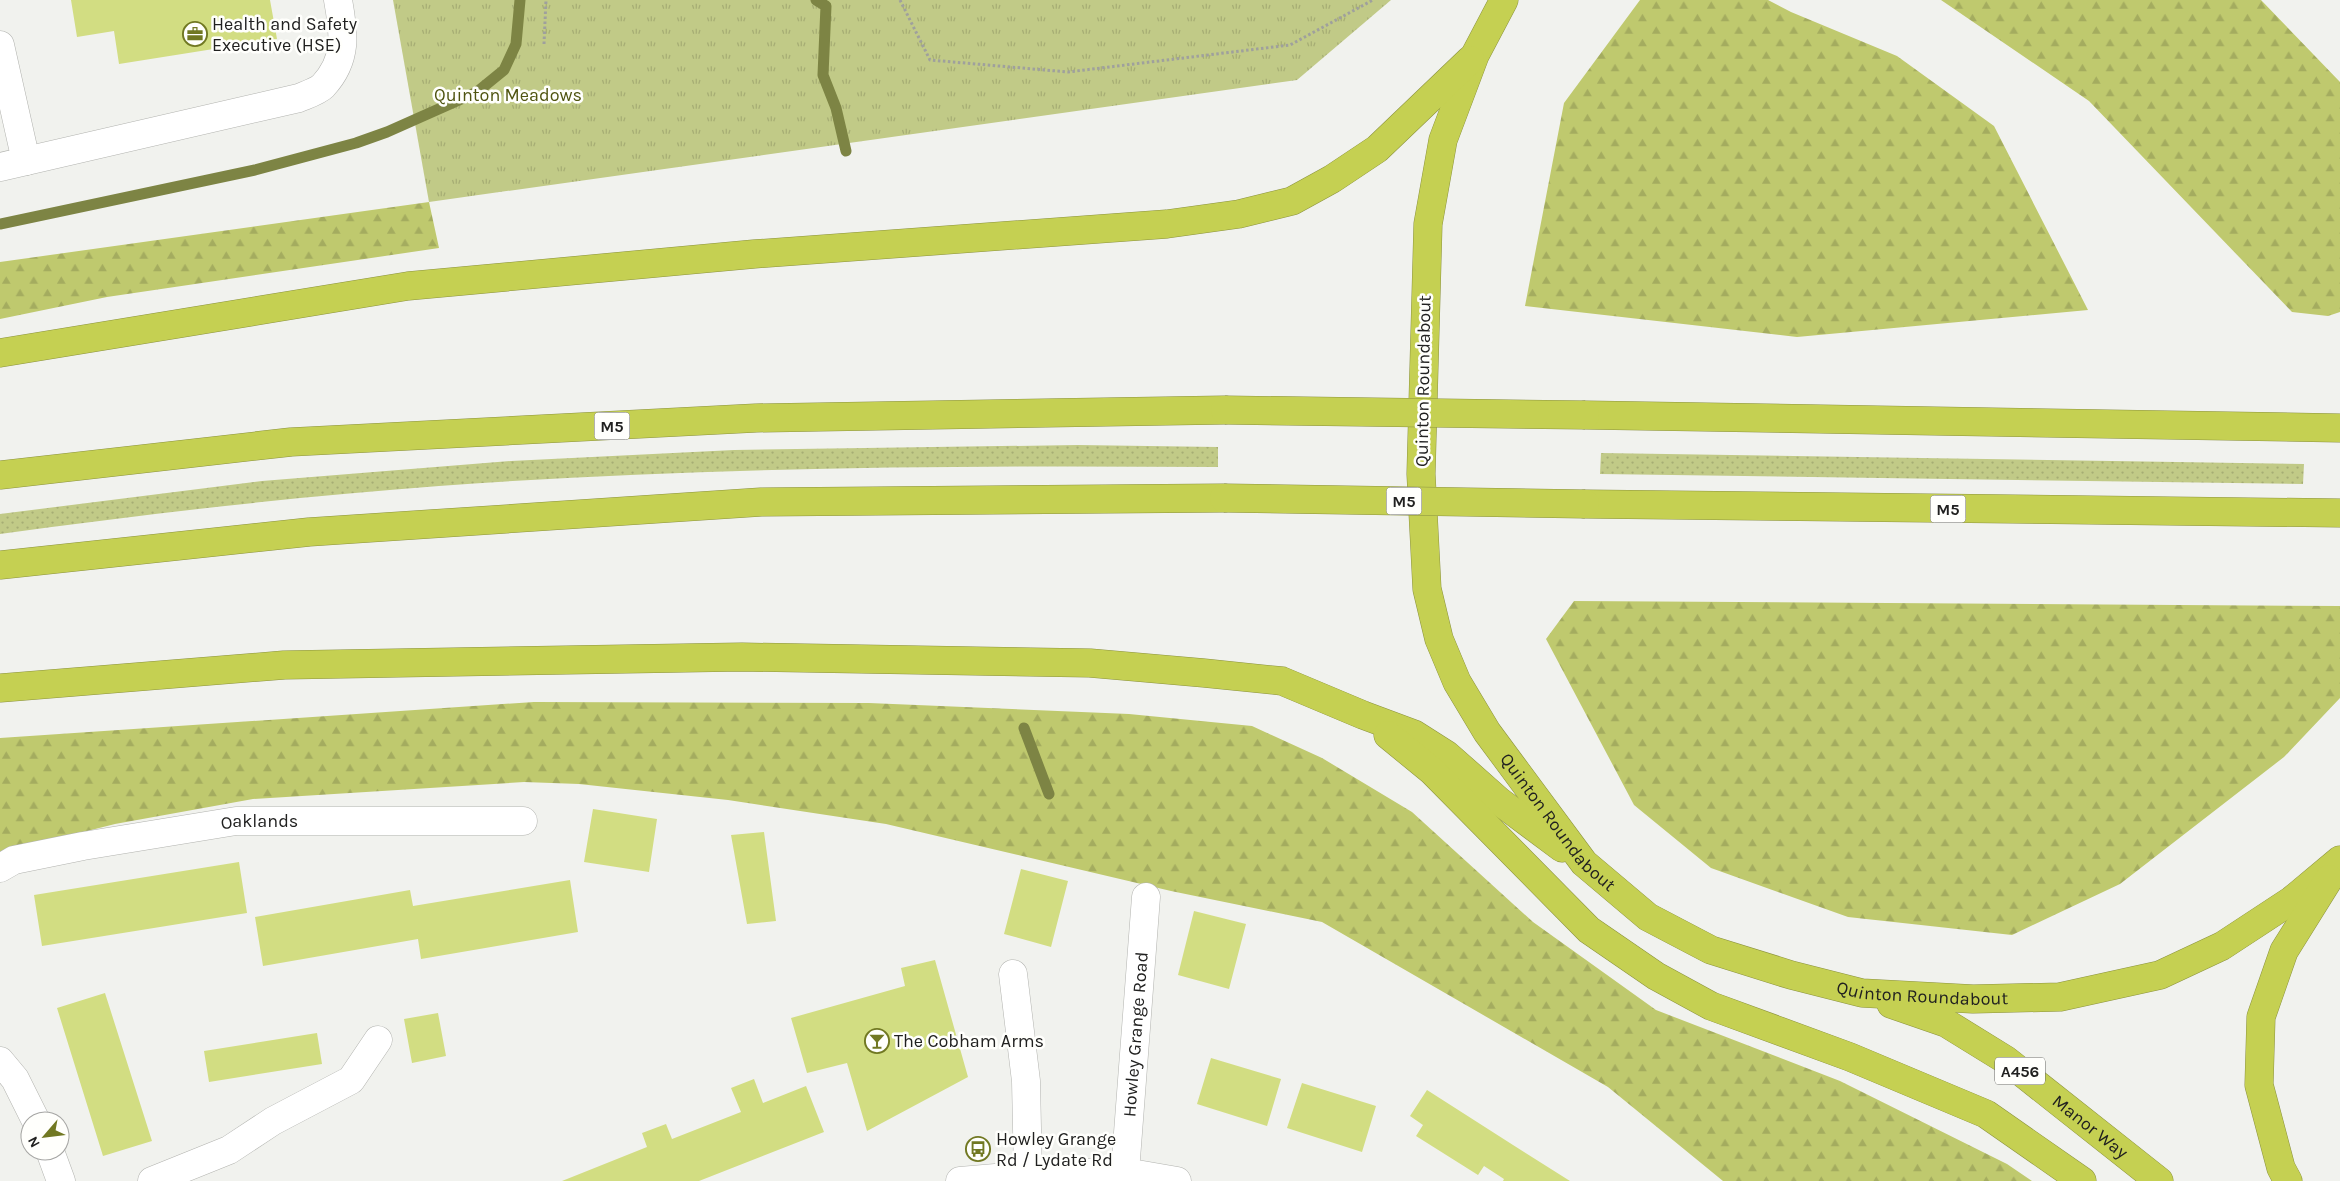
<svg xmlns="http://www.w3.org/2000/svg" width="2340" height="1181" viewBox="0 0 2340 1181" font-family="Karla,sans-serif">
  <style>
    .grass { fill: url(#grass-dots) }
    .forest { fill: url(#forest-firs) }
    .park { fill: url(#park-tufts) }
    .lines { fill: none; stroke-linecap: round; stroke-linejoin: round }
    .stream { stroke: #7d8444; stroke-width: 11 }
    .building { fill: #d2dd82 }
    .minor-casing { stroke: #b2b3af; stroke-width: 29 }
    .highway-casing { stroke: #8c9340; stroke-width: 29 }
    .path { stroke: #9fa09d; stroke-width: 3; stroke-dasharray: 2.5 2.5; stroke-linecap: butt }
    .minor { stroke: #fff; stroke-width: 28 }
    .highway { stroke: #c5d052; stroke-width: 28 }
    .highway-bridge-casing { stroke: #8c9340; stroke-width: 29; stroke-linecap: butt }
    .highway-bridge { stroke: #c5d052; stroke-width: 28 }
    .labels { text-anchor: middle; stroke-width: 5; stroke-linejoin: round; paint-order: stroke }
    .shield { fill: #fffffc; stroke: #646462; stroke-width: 1 }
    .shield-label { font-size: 16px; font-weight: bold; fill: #212120 }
    .poi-label { font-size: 18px; fill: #212120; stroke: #fffffc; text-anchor: start }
    .park-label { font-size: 18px; fill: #4f5410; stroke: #fffffc }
    .street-label { font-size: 18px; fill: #212120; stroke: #fffffc }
  </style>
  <defs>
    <pattern id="grass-dots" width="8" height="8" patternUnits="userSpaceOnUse" patternTransform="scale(1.25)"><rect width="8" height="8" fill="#c1ca87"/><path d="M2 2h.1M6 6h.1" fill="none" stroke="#a6ad74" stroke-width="1.8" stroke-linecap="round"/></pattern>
    <pattern id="forest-firs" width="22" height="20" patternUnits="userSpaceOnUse" patternTransform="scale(1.25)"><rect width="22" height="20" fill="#bfc96e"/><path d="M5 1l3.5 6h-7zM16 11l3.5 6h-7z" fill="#a4ac5f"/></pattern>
    <pattern id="park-tufts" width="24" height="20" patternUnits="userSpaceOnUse" patternTransform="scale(1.25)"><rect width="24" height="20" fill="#c1ca87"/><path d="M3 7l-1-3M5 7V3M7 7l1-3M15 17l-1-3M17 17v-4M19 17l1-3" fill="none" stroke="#a6ad74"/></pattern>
  </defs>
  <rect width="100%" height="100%" fill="#f1f2ee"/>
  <path class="grass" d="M1078,445L1218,447V467C958,465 698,467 439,486C292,497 146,514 0,534V514L262,481L511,461L734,450Z
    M1601,453L2304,464L2303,484L1600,474Z"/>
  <path class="forest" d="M1640,0H1768L1791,12L1897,56L1994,126L2088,310L1797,337L1525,306L1564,103Z
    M1941,0H2261L2340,82V312L2328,316L2292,312L2089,101Z
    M429,202L439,248L107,297L0,319V262Z
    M1574,601L2340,606V698L2284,757L2120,884L2012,935L1848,917L1711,868L1634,805L1546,639Z
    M534,702L869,703L1129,714L1252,726L1322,758L1412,812L1533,922L1656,1010L1840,1081L2007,1164L2032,1181H1723L1608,1087L1322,922L1171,891L886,824L728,800L579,784L524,782L253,799L115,824L0,853V738Z"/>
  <path class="park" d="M393,0H1391L1297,80L429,202Z"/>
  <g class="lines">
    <path class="stream" d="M816,0L826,6L823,75L836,108L846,151
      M0,224L255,170L356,143L387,132L477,92L504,70L516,44L520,0
      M1024,728L1049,794"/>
  </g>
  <path class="building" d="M71,0H270L277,39L119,64L114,31L77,37Z
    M593,809L657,819L649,872L584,862Z
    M764,832L776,921L747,924L731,835Z
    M239,862L247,913L42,946L34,895Z
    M1021,869L1068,881L1051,947L1004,934Z
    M570,880L578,932L421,959L418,939L263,966L255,917L410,890L413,906Z
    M1194,911L1246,924L1229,989L1178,975Z
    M935,960L968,1077L867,1131L847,1063L807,1073L791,1018L905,986L901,968Z
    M105,993L152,1141L103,1156L57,1008Z
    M438,1013L446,1056L412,1063L404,1019Z
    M317,1033L322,1064L209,1082L204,1051Z
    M1211,1058L1281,1079L1267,1126L1197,1104Z
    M754,1079L763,1103L806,1086L824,1132L699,1181H562L647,1147L642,1133L666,1124L672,1139L741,1112L731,1088Z
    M1302,1083L1376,1106L1362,1152L1287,1128Z
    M1427,1090L1513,1145L1570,1181H1503L1504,1179L1484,1166L1478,1175L1416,1136L1423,1125L1410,1116Z"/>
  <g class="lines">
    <defs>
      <g id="minor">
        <path d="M0,45L26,161L0,167"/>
        <path d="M26,161L299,98C306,95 318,91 323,86C348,59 344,33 338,0"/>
        <path id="s1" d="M0,868L14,860L83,846L236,821H523"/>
        <path d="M1013,974L1026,1081L1028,1176"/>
        <path d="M0,1061L15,1079L36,1121"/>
        <path d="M50,1151L61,1181"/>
        <path id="s2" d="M1125,1172L1146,897"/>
        <path d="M152,1181L229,1150L273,1121L351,1080L378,1040"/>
        <path d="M960,1181L1043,1174L1125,1172L1177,1181"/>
      </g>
      <g id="highway">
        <path id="s3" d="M1504,0L1475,55L1443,140L1428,224L1421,474L1427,589L1439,639L1457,682L1487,732L1584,863L1648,917L1711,950L1791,975L1862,993L1973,999L2060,997L2160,975L2222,946L2292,900L2340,860"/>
        <path d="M0,353L408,286L754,254L1167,224L1239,214L1292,201L1332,179L1377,149L1470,60"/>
        <path d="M1585,415L2340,428"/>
        <path d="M0,475L291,442L756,418L1225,410"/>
        <path d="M1585,504L2340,513"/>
        <path d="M0,565L309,532L761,502L1224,498"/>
        <path d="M0,688L284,665L742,657L1090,663L1204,673L1282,681L1363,715L1414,734L1447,755L1499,801L1562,848"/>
        <path d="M1388,735L1432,771L1589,930L1656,976L1711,1006L1850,1057L1986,1114L2082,1181"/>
        <path id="s4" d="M1891,1004L1946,1023L2006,1060L2159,1181"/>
        <path d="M2288,1181L2281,1168L2259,1085L2261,1017L2284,951L2329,879"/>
      </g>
    </defs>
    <use href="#minor" class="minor-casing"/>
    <use href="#highway" class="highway-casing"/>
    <path class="path" d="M900,0L930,60L1068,72L1290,45L1373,0
      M544,44L546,0"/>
    <use href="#minor" class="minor"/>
    <use href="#highway" class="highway"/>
    <defs>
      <path id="highway-bridge" d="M1225,410L1585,415
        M1224,498L1585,504"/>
    </defs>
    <use href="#highway-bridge" class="highway-bridge-casing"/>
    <use href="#highway-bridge" class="highway-bridge"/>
  </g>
  <defs>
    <symbol id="office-ring" viewBox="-11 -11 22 22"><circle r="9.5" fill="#fffffc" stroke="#717822" stroke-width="1.5"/><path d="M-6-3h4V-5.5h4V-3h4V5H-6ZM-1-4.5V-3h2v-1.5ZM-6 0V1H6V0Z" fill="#717822"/></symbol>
    <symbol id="bar-ring" viewBox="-11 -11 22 22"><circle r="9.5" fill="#fffffc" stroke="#717822" stroke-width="1.5"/><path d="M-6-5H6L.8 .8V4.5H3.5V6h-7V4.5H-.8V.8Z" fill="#717822"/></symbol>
    <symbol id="bus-ring" viewBox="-11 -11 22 22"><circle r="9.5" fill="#fffffc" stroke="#717822" stroke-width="1.5"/><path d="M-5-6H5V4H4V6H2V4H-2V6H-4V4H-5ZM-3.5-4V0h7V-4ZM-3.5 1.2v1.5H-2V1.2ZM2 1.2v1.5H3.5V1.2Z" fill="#717822"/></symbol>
  </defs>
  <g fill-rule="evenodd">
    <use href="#office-ring" x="181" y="20" width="28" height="28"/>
    <use href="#bar-ring" x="863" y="1027" width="28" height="28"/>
    <use href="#bus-ring" x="964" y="1135" width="28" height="28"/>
  </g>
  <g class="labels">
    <g class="shield">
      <rect x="594.5" y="412.5" width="35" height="27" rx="4"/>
      <rect x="1386.5" y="487.5" width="35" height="27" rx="4"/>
      <rect x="1930.5" y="495.5" width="35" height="27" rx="4"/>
      <rect x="1995" y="1057.5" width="50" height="27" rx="4"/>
    </g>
    <g class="shield-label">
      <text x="612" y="432">M5</text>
      <text x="1404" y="507">M5</text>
      <text x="1948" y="515">M5</text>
      <text x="2020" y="1077">A456</text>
    </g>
    <g class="poi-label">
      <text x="212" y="30">Health and Safety<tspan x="212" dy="21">Executive (HSE)</tspan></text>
      <text x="894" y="1047">The Cobham Arms</text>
      <text x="996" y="1145">Howley Grange<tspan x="996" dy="21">Rd / Lydate Rd</tspan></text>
    </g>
    <g class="park-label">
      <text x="508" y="101">Quinton Meadows</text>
    </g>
    <g class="street-label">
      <text transform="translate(1423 381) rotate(-89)" y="6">Quinton Roundabout</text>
      <text dy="6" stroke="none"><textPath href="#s3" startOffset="875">Quinton Roundabout</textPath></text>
      <text dy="6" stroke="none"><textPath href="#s1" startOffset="265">Oaklands</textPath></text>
      <text dy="6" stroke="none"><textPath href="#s3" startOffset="1295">Quinton Roundabout</textPath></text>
      <text dy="6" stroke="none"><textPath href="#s2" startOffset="138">Howley Grange Road</textPath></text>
      <text dy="6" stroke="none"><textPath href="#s4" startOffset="236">Manor Way</textPath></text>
    </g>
  </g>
  <g transform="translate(45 1136) rotate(242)"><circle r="24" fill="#fffffc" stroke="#a6a6a4"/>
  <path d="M0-4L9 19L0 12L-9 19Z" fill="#717822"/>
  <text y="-8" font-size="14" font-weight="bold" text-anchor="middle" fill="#212120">N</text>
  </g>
</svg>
